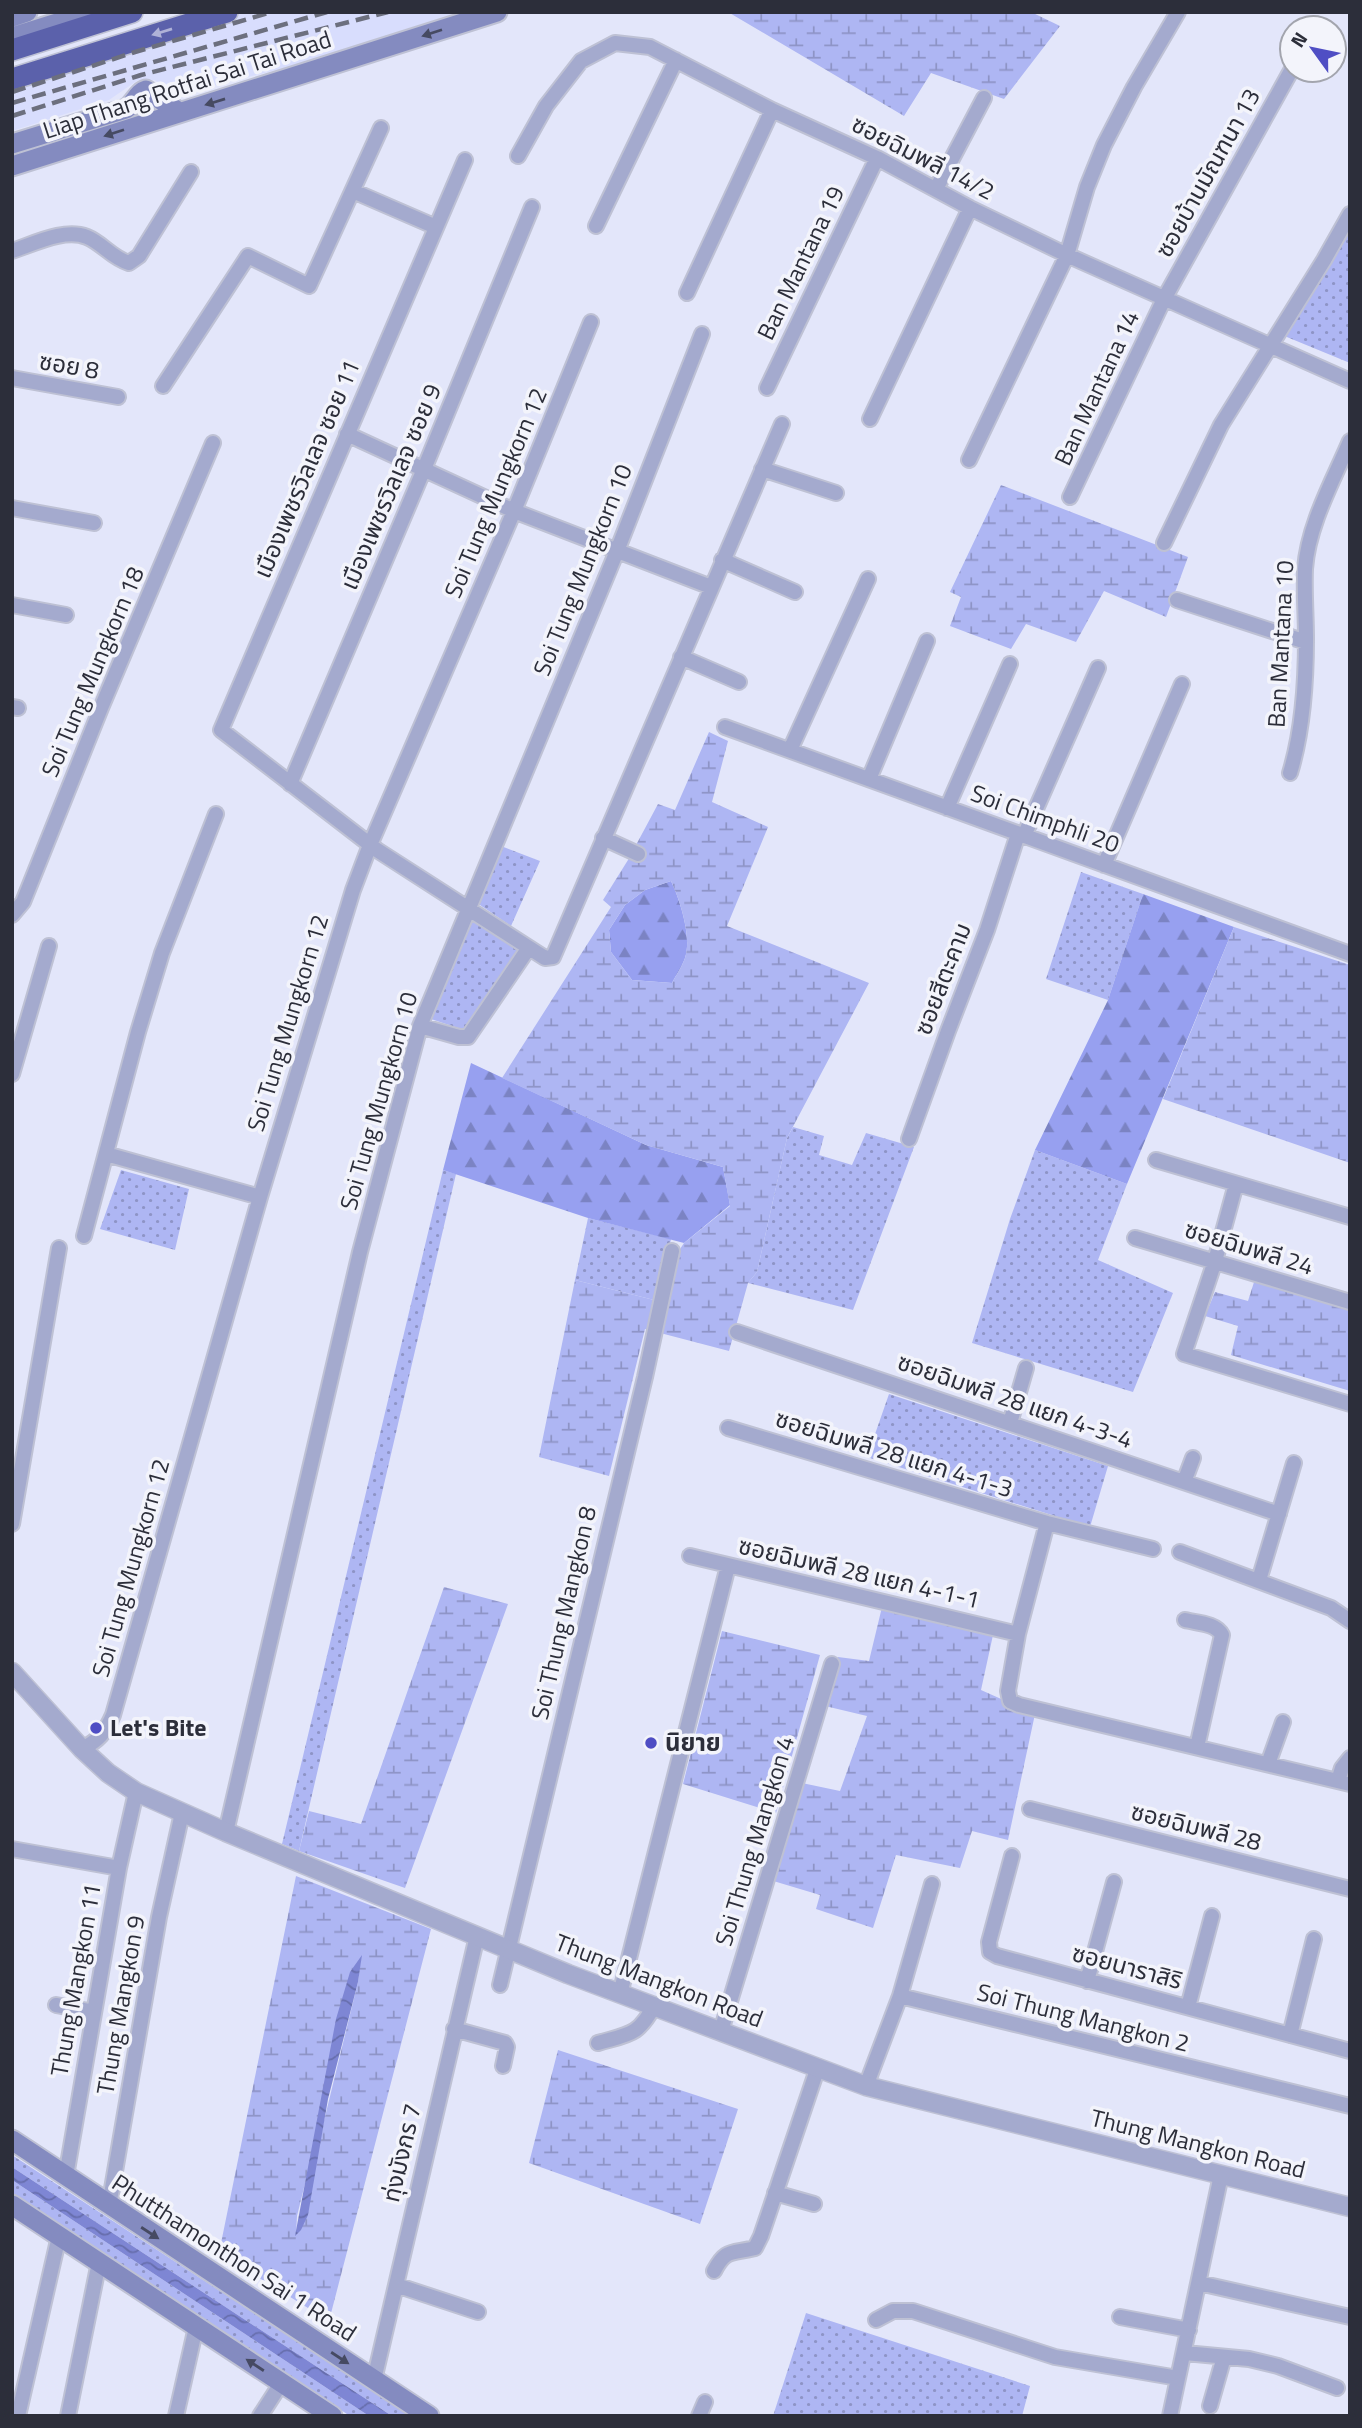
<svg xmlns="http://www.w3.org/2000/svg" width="1362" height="2428" viewBox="0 0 1362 2428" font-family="'Titillium Web','Noto Sans Thai',sans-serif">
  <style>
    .built { fill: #d8ddfd }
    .grass { fill: url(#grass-dots) }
    .forest { fill: url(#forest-firs) }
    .wetland { fill: url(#wetland-marsh); fill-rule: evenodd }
    .water { fill: url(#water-waves) }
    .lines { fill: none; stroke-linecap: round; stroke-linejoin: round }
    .minor-casing { stroke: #bec1d4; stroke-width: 18 }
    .tertiary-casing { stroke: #bec1d4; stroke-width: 21 }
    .secondary-casing { stroke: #bec1d4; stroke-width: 23 }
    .motorway-casing { stroke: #bec1d4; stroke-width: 24 }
    .minor { stroke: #a4aace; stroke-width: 14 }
    .tertiary { stroke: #a4aace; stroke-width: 18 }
    .secondary { stroke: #848bc0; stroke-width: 19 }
    .motorway { stroke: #5b61ab; stroke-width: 21 }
    .rail { stroke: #6c6f7e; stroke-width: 4.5; stroke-dasharray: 14 7; stroke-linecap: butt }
    .oneway { fill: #afb2d7 }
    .oneway2 { fill: #464a62 }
    .poi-dot { fill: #4f4ec4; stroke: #f3f4fb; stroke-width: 2.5 }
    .labels { text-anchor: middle; stroke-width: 7; stroke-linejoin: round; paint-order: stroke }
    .street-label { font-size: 24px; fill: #2c2e3a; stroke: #f3f4fb }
    .poi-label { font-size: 24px; font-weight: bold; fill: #2c2e3a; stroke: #f3f4fb; text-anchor: start }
  </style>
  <defs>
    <pattern id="grass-dots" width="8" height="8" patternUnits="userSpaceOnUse" patternTransform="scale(1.75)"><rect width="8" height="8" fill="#aeb6f3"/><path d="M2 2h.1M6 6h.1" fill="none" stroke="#8e94c6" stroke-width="1.8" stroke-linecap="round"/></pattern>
    <pattern id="forest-firs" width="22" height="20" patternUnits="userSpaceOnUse" patternTransform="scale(1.75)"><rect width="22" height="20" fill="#97a0f0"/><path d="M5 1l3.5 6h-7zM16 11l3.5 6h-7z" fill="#7b83c3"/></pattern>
    <pattern id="wetland-marsh" width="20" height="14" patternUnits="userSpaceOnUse" patternTransform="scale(1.75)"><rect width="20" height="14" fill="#aeb6f3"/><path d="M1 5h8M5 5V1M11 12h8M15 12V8" fill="none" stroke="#8e94c6"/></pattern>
    <pattern id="water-waves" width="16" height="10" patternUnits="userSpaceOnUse" patternTransform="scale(1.75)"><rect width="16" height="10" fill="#7e86d4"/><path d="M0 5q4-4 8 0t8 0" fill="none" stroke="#676ead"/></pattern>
  </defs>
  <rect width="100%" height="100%" fill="#e3e6fa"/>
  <path class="built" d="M190,12H459L292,66L173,96L155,80H138L109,100L12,131V69Z"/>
  <path class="grass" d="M1350,229V363L1282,335Z
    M501,846L540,861L511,926L477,903Z
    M1081,872L1143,894L1108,1000L1046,979Z
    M474,918L520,950L470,1028L461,1029L431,1019L467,927Z
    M793,1127L824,1136L819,1155L852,1165L866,1133L914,1147L853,1310L748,1283L757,1272L787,1138Z
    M1035,1150L1127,1184L1098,1260L1173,1293L1133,1392L972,1343L1010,1219Z
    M121,1170L189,1189L175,1250L100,1229Z
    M443,1170L456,1174L299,1851L282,1844Z
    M588,1218L671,1239L658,1301L575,1280Z
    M889,1394L1108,1466L1090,1527L867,1457Z
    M12,2155L411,2416H392L12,2167Z
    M12,2180L369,2416H350L12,2193Z
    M806,2313L1030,2386L1022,2416H773Z"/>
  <path class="forest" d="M671,881C680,900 692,937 685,958C682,967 676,975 672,983L632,980L611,952L609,930L625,905L645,890Z
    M1143,894L1234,927L1127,1184L1035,1150L1108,1000Z
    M471,1063L646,1145L723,1167L730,1205L684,1243L588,1218L443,1170Z"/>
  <path class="wetland" d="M728,12H1031L1060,26L1004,99L931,73L904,116Z
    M1001,485L1188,557L1166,617L1104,591L1076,642L1026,624L1011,649L950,626L961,597L950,592Z
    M709,732L728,741L712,802L768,827L727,926L869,983L787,1138L757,1272L748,1283L729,1351L645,1329L609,1476L539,1457L575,1280L658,1301L678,1252L684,1243L730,1206L723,1167L646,1145L502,1078L611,907L603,900L628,860L658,804L675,810ZM671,881C680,900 692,937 685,958C682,967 676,975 672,983L632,980L611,952L609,930L625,905L645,890Z
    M1234,927L1350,965V1163L1163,1099Z
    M1255,1279L1350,1310V1391L1231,1355L1238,1326L1205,1316L1215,1292L1248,1301Z
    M444,1587L508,1604L405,1888L299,1851L309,1811L361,1824Z
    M882,1607L993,1635L981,1690L1035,1714L1008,1840L972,1831L960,1868L896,1855L873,1928L816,1909L820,1895L770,1880L802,1783L840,1791L867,1716L825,1706L838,1657L869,1661Z
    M722,1631L820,1655L776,1813L683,1784Z
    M296,1876L431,1929L329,2321L219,2253ZM361,1957L358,1982L296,2235L297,2216Z
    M558,2050L738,2109L700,2224L529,2163Z"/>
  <path class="water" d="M362,1955L358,1982L328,2099L308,2215L301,2230L295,2236L336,2019L350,1972Z
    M12,2167L392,2416H369L12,2180Z"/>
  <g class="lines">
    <defs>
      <path id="minor" d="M518,156L546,106L581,61L615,43L650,47L772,110L877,158L970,208L1067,255L1350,381
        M465,160L221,730L377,850L545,958L553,957L782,424
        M936,189L984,98
        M353,191L436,227
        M596,226L676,60
        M12,251C34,244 64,228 87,237C102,243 112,258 129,263L139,256L191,172
        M687,293L772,110
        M12,378L118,397
        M163,386L248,256L309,286L381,128
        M767,388L877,158
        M870,419L970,208
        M347,434L514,511L711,587
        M969,460L1067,255L1087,187L1104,145L1134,87L1178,12
        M762,469L836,493
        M1070,497L1164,299L1292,69
        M12,508L94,523
        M1164,543L1221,425L1324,260L1350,214
        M722,560L795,592
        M1177,600L1306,642
        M12,605L66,615
        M681,657L739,682
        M12,707L18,708
        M725,727L1350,954
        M790,750L868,579
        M1290,773C1303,730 1306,684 1306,639C1306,616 1304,592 1305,569C1308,525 1333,481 1350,441
        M869,779L927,641
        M290,784L424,469L532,207
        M947,808L1010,664
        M1024,836L1098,668
        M603,838L638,854
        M1104,865L1182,684
        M12,915L23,902L101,708L213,443
        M420,1026L459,1037H468L528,949
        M12,1074L49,946
        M909,1139L948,1031L987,930L1018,834
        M106,1154L260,1197
        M1156,1160L1350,1217
        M1236,1184L1215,1261L1184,1354L1350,1404
        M84,1236L138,1032L162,953L216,814
        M1135,1238L1350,1302
        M737,1332L1279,1514
        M1010,1423L1026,1368
        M728,1428L1047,1523L1153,1549
        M1184,1482L1193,1458
        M1047,1523L1018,1634L1008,1691L1010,1701L1019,1705L1350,1784
        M12,1524L59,1248
        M1180,1552L1331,1608L1350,1621
        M690,1556L1018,1634
        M1259,1580L1294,1463
        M1185,1620C1197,1623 1216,1623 1222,1635L1197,1747
        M82,1749C99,1740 105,1733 113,1715L260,1197L353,890L370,845L514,511L591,322
        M1268,1764L1283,1722
        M1338,1781L1342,1768L1350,1758
        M1030,1809L1350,1889
        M226,1832L360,1252L420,1026L617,551L702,334
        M12,1849L119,1868
        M1012,1856L989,1942L990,1952L997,1956L1350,2051
        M1087,1981L1114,1882
        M500,1985L645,1377L672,1251
        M620,1994L728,1566
        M900,1996L932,1884
        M56,2005L94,2012
        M1188,2007L1212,1916
        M454,2029L505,2043L507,2047L503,2066
        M721,2031L832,1664
        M1290,2035L1314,1939
        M598,2043C629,2034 638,2036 654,2006
        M866,2086L900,1996L1350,2106
        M66,2176L119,1868L136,1792
        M775,2193L814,2204
        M109,2206L159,1917L182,1813
        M714,2271C726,2248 732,2254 755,2248L761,2236L818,2067
        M1199,2283L1350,2317
        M396,2285L478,2312
        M1120,2317L1189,2330
        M876,2320L893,2311H913L1055,2357L1178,2378
        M1185,2353L1249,2359L1278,2366L1337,2388
        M374,2380L477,1936
        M1210,2406L1224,2357
        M18,2416L59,2236
        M68,2416L99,2262
        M176,2416L196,2327
        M260,2416L282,2382
        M699,2416L705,2402
        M1170,2416L1221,2175"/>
      <path id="tertiary" d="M12,1672L82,1749L108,1773L136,1792L226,1832L568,1974L866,2086L1350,2207"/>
      <path id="secondary" d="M12,17L27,12
        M12,37L92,12
        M12,144L126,109C134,104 138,92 146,90L179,112
        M12,166L497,12
        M12,2140L429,2416
        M12,2205L332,2416"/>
      <path id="motorway" d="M12,50L132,12
        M12,79L227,12"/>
    </defs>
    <use href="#minor" class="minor-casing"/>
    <use href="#tertiary" class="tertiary-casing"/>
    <use href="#secondary" class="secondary-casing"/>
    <use href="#motorway" class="motorway-casing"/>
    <use href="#minor" class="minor"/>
    <use href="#tertiary" class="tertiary"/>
    <use href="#secondary" class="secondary"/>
    <use href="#motorway" class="motorway"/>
    <path class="rail" d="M12,92L135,52L272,12
      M12,103L327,12
      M12,116L141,75L388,12"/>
  </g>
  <defs><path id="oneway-solid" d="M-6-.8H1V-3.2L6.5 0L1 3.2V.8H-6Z" transform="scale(1.75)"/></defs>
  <use class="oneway" href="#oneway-solid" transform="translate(162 32) rotate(163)"/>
  <g class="oneway2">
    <use href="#oneway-solid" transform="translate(432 33) rotate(162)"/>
    <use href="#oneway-solid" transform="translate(215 102) rotate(163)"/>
    <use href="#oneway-solid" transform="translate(114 133) rotate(162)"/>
    <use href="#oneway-solid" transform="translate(150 2233) rotate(33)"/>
    <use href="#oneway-solid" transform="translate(340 2358) rotate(33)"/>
    <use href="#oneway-solid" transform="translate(255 2365) rotate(-147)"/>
  </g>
  <g class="poi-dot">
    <circle cx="96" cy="1728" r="7"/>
    <circle cx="651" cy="1743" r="7"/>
  </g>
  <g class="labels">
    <g class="street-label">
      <text transform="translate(187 85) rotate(-18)" y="8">Liap Thang Rotfai Sai Tai Road</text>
      <text transform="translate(923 158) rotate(27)" y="8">ซอยฉิมพลี 14/2</text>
      <text transform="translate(1208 173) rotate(-61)" y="8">ซอยบ้านมัณฑนา 13</text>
      <text transform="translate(801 263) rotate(-64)" y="8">Ban Mantana 19</text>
      <text transform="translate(69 366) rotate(10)" y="8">ซอย 8</text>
      <text transform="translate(1097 388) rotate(-65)" y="8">Ban Mantana 14</text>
      <text transform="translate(307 469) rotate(-67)" y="8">เมืองเพชรวิลเลจ ซอย 11</text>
      <text transform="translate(391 487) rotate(-67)" y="8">เมืองเพชรวิลเลจ ซอย 9</text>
      <text transform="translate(496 493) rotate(-67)" y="8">Soi Tung Mungkorn 12</text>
      <text transform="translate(583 570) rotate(-68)" y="8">Soi Tung Mungkorn 10</text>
      <text transform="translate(1281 644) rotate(-87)" y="8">Ban Mantana 10</text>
      <text transform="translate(93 672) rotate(-67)" y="8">Soi Tung Mungkorn 18</text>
      <text transform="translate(1045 819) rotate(20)" y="8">Soi Chimphli 20</text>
      <text transform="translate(943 979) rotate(-69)" y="8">ซอยสีตะคาม</text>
      <text transform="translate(288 1023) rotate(-73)" y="8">Soi Tung Mungkorn 12</text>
      <text transform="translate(379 1101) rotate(-74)" y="8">Soi Tung Mungkorn 10</text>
      <text transform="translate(1249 1248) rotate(17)" y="8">ซอยฉิมพลี 24</text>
      <text transform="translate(1015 1401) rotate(19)" y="8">ซอยฉิมพลี 28 แยก 4-3-4</text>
      <text transform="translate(894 1454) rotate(17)" y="8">ซอยฉิมพลี 28 แยก 4-1-3</text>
      <text transform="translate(131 1568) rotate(-74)" y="8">Soi Tung Mungkorn 12</text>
      <text transform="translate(859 1573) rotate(13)" y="8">ซอยฉิมพลี 28 แยก 4-1-1</text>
      <text transform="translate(564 1613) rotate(-77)" y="8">Soi Thung Mangkon 8</text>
      <text transform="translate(1196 1827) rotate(14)" y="8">ซอยฉิมพลี 28</text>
      <text transform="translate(755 1841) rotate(-73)" y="8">Soi Thung Mangkon 4</text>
      <text transform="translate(1127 1967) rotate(15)" y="8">ซอยนาราสิริ</text>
      <text transform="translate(76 1980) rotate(-80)" y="8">Thung Mangkon 11</text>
      <text transform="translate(659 1981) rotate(21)" y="8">Thung Mangkon Road</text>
      <text transform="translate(121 2005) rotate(-80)" y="8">Thung Mangkon 9</text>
      <text transform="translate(1083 2018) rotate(14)" y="8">Soi Thung Mangkon 2</text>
      <text transform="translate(1198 2144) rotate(14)" y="8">Thung Mangkon Road</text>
      <text transform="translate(402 2153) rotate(-77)" y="8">ทุ่งมังกร 7</text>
      <text transform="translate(234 2258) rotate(33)" y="8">Phutthamonthon Sai 1 Road</text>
    </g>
    <g class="poi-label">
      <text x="110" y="1736">Let's Bite</text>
      <text x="665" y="1751">นิยาย</text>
    </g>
  </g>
  <rect width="1362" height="2428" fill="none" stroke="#2c2e3a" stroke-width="28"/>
  <g transform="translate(1313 49) rotate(303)"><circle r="33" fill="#f3f4fb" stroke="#a3a5ae" stroke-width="2"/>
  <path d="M0-5L12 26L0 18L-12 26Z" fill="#4f4ec4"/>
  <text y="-10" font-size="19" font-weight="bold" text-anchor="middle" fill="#2c2e3a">N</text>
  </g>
</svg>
